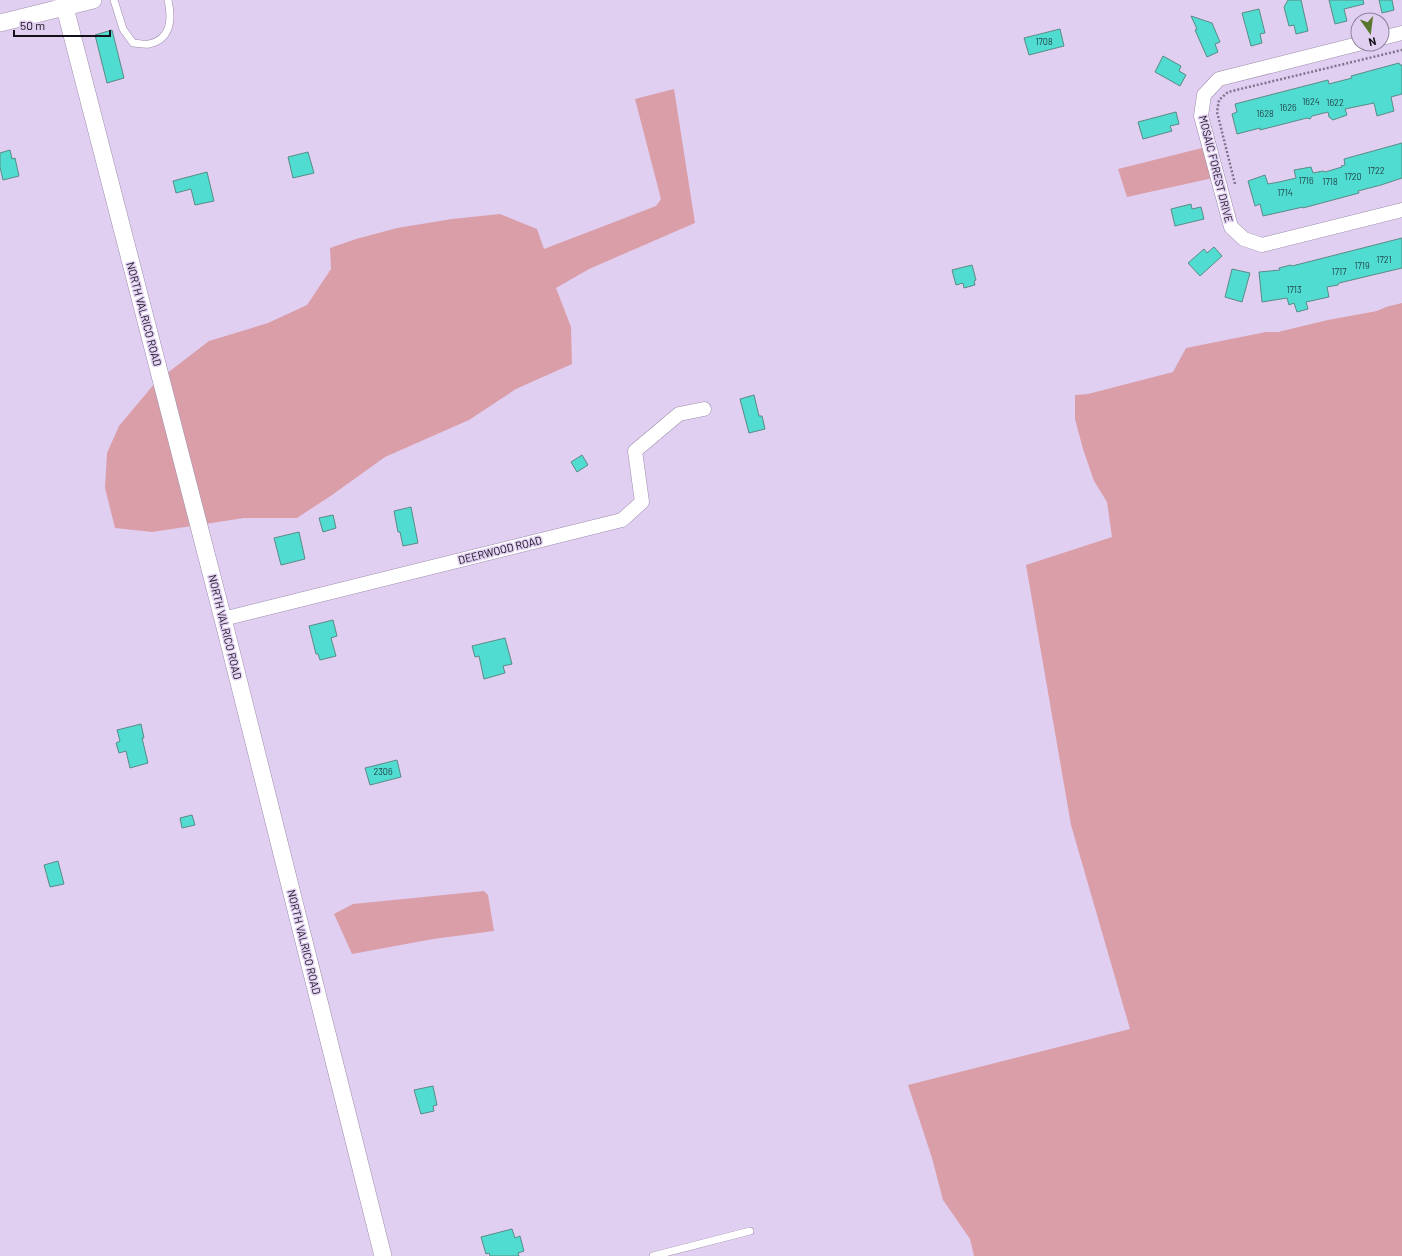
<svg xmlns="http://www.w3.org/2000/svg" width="1402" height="1256" viewBox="0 0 1402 1256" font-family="Barlow,sans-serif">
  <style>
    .green { fill: #da9ea8 }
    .building { fill: #50dcd1; stroke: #5b8a85 }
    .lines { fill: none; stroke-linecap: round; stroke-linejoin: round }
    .service-casing { stroke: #9d8dad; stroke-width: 8 }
    .minor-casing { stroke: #9d8dad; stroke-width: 15 }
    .tertiary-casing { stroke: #9d8dad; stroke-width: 18 }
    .path { stroke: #80748b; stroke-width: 2.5; stroke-dasharray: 2 2; stroke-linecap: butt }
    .service { stroke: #fff; stroke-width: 7 }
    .minor { stroke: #fff; stroke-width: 14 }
    .tertiary { stroke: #fff; stroke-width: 17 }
    .labels { text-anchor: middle; stroke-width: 3; stroke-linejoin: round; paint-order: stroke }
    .number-label { font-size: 9px; fill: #244248 }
    .street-label { font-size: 11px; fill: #150f1a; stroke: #e1cff2 }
  </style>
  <rect width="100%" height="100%" fill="#e1cff2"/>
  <path class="green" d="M674,89L695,223L589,269L556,288L571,327L572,364L516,389L469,420L385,457L332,495L297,518H244L205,524L166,374L209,341L268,323L307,305L331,269L330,248L356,239L397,228L452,219L500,214L537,229L544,249L656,206L661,199L635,99Z
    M1206,147L1213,178L1127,197L1118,169Z
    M1402,303V1256H974L970,1239L943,1200L932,1158L908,1085L1130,1029L1071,825L1026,565L1112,537L1107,502L1094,481L1083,449L1075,419V395L1088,394L1173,372L1186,348L1266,332H1278L1328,320L1377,311L1386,307Z
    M155,383L192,526L152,532L115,528L105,488L107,453L119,426Z
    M484,891L488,895L494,931L433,939L352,954L334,914L353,904Z"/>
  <path class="building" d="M1288,0H1301L1308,31L1296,34L1294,25L1289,26L1284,7Z
    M1329,0H1363L1364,4L1344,9L1347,21L1335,24Z
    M1379,0H1392L1394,10L1382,13Z
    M1259,9L1265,33L1260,34L1262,43L1251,46L1242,13Z
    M1191,16L1212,23L1220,42L1215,44L1218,52L1207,57L1195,30L1197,29Z
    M1060,29L1064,46L1029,55L1024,38Z
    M112,30L124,78L107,83L95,35Z
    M1163,56L1181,66L1179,71L1186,75L1180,86L1155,72Z
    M1399,63L1400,65H1402V94L1391,97L1394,111L1377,116L1374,103L1345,109L1347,115L1333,120L1329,117L1328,112L1312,116L1310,119L1307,118L1260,130V128L1237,134L1232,114L1237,112L1235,104L1328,80L1329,84L1352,78L1351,76Z
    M1176,112L1179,124L1170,126L1172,131L1143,139L1138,122Z
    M1402,143V178L1381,185L1358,191L1359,193L1303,208V207L1263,216L1260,204L1255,206L1248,181L1265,175L1268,184L1279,182L1296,178L1294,170L1311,167L1313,173L1323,171L1325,172L1342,167L1341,166L1345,165L1344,159Z
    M10,150L12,159L15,158L19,176L3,180L0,167V153Z
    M308,152L314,173L293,178L288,157Z
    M207,172L214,201L195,205L191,189L176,193L173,181Z
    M1191,204L1192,209L1201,207L1204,219L1175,226L1171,209Z
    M1402,238V268L1339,283L1338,285L1327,287L1329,297L1306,302L1308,309L1297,312L1294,303L1289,305L1287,298L1262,302L1259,272L1280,270L1279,268L1291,265L1292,266Z
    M1214,247L1222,256L1200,276L1188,263L1204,249L1207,253Z
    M972,265L976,280L974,281L975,285L964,288L963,283L956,285L952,270Z
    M1232,269L1250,273L1242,302L1225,297Z
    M754,395L759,416H762L765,429L749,433L740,399Z
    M582,455L588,465L577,472L571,462Z
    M411,507L418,543L403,546L400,532H398L394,511Z
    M333,515L336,528L323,532L319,518Z
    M299,532L305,559L281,565L274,538Z
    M333,620L337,636L331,638L336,656L320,660L318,654H316L309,626Z
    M505,638L512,664L503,666L505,673L484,679L479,656L475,657L472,646Z
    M141,724L144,738H142L148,763L130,768L126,751L119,753L116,743L120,741L117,730Z
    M397,760L401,777L370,785L365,768Z
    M192,815L195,825L182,828L180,818Z
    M58,861L64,884L50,887L44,865Z
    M433,1086L437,1105L433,1106L434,1111L421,1114L414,1090Z
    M512,1229L515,1238L520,1236L524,1251L518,1253L519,1256H490L489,1253L486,1254L481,1237Z"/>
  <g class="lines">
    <defs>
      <path id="service" d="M114,0L123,29L133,43C138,43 144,45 149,44C172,39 172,18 168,0
        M653,1256L750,1231"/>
      <path id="minor" d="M1382,38L1402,33
        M1358,44L1219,79L1204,95L1201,116L1231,227L1244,239L1262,245L1402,210
        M223,619L622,520L642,502L635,451L679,414L704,409"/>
      <path id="tertiary" d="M63,0L223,619L383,1256
        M0,23L93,0"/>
    </defs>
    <use href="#service" class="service-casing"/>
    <use href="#minor" class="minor-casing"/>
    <use href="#tertiary" class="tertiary-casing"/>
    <path class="path" d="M1235,184L1217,112L1219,100L1228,92L1402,50"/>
    <use href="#service" class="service"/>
    <use href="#minor" class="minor"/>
    <use href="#tertiary" class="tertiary"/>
  </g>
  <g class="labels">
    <g class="number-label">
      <text x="1044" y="45">1708</text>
      <text x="1311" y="105">1624</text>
      <text x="1335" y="106">1622</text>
      <text x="1288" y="111">1626</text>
      <text x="1265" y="117">1628</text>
      <text x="1376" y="174">1722</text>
      <text x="1353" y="180">1720</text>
      <text x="1306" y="184">1716</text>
      <text x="1330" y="185">1718</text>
      <text x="1285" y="196">1714</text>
      <text x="1384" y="263">1721</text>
      <text x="1362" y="269">1719</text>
      <text x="1339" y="275">1717</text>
      <text x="1294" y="293">1713</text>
      <text x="383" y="775">2306</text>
    </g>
    <g class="street-label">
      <text transform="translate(1216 169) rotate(76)" y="4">MOSAIC FOREST DRIVE</text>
      <text transform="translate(144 314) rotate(75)" y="4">NORTH VALRICO ROAD</text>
      <text transform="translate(500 550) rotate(-14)" y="4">DEERWOOD ROAD</text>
      <text transform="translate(225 627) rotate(76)" y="4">NORTH VALRICO ROAD</text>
      <text transform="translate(304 942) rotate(76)" y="4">NORTH VALRICO ROAD</text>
    </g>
  </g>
  <g transform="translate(1370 32) rotate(166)"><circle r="19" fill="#e1cff2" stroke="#8f829c"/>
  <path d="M0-3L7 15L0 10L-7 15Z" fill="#59772c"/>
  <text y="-6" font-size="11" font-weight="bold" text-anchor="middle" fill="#150f1a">N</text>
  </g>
  <path d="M14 30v6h96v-6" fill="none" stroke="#150f1a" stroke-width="2"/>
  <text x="20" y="30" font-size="12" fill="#150f1a" stroke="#e1cff2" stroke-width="3" paint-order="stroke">50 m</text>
</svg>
